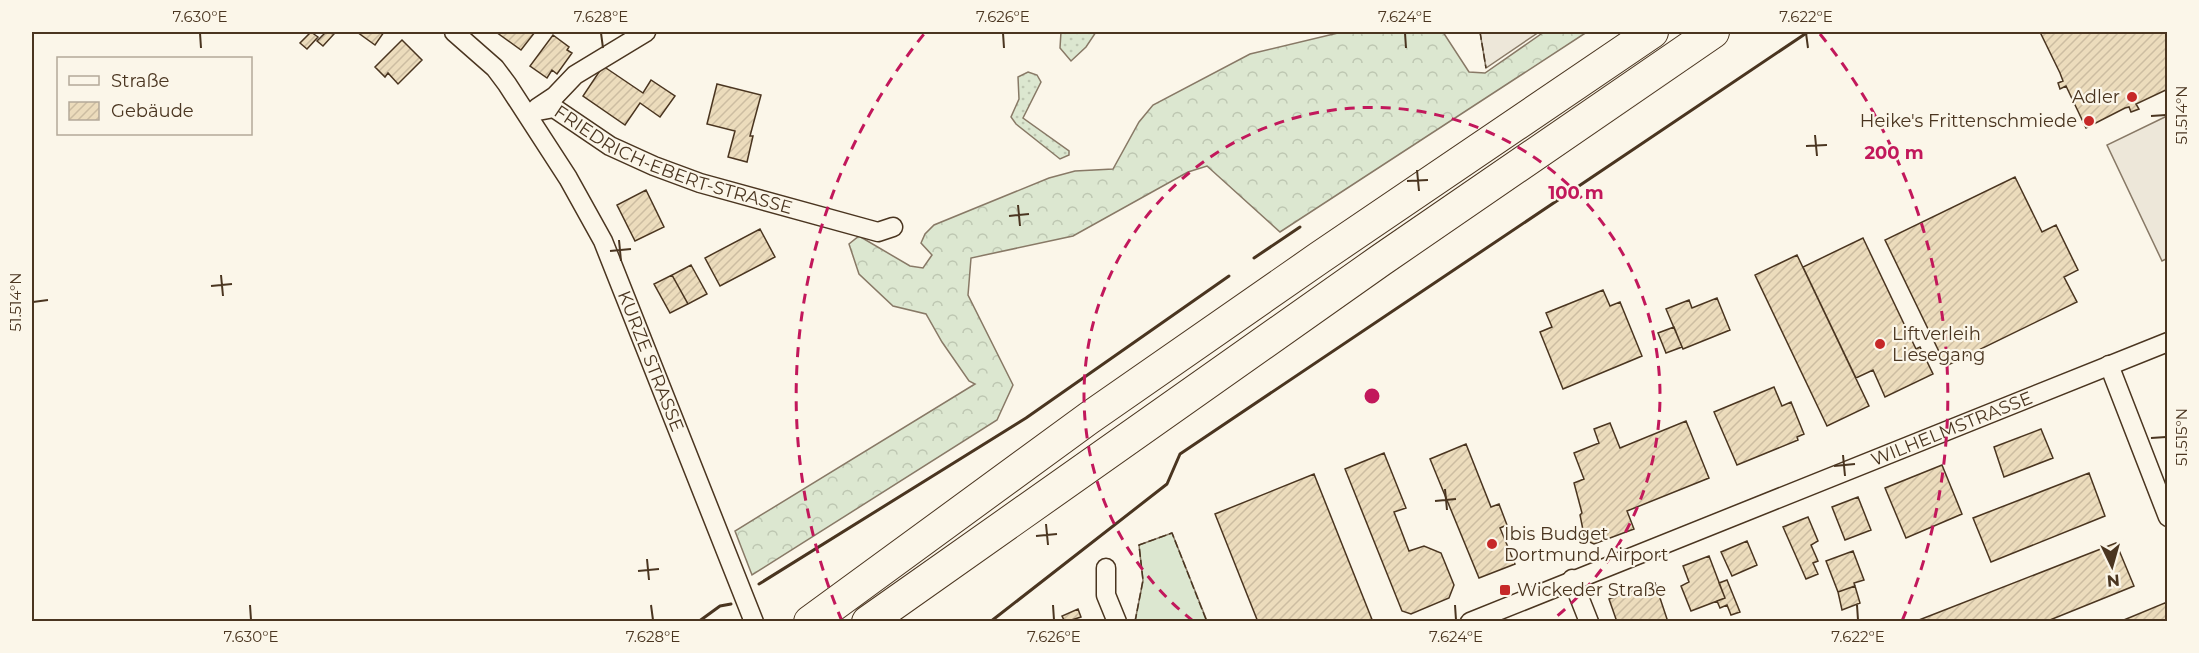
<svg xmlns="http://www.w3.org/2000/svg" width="2199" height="653" viewBox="0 0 2199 653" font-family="Montserrat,sans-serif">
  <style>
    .grass { fill: url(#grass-dots); stroke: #887966; stroke-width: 1.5 }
    .forest { fill: url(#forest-crowns); stroke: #887966; stroke-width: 1.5 }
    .park { fill: #dce7d0; stroke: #887966; stroke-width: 1.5 }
    .parking { fill: #ede7d9; stroke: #887966; stroke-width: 1.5 }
    .building { fill: url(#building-hatch); stroke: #4a3520; stroke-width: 1.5 }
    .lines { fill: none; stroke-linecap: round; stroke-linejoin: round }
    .minor-casing { stroke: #4a3520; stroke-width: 21 }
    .motorway-casing { stroke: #4a3520; stroke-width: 34 }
    .minor { stroke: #fbf6e9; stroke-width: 18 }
    .motorway { stroke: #fbf6e9; stroke-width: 32 }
    .fence { stroke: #4a3520; stroke-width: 1.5; stroke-dasharray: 8 3; stroke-linecap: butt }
    .wall { stroke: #4a3520; stroke-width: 3 }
    .ticks { fill: none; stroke: #4a3520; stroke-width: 2 }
    .ring { fill: none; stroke: #c2185b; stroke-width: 3; stroke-dasharray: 10 8 }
    .poi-dot { fill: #c62828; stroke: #fbf6e9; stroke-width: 2 }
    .labels { text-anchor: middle; stroke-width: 4.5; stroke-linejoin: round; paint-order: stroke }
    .poi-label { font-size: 18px; fill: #4a3520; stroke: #fbf6e9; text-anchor: start }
    .street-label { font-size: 18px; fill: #4a3520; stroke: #fbf6e9 }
    .centre { fill: #c2185b; stroke: #fbf6e9; stroke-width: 3 }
    .ring-label { font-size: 18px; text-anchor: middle; font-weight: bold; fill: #c2185b; stroke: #fbf6e9; stroke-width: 4.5; stroke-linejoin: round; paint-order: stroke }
    .neatline { fill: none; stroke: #4a3520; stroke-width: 2 }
    .ticks-label { font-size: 15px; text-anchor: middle; fill: #4a3520 }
  </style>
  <defs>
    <pattern id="grass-dots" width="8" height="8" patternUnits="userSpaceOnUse" patternTransform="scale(1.5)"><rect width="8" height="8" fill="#dce7d0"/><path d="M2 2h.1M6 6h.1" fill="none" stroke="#bec7b2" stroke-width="1.8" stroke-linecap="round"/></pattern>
    <pattern id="forest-crowns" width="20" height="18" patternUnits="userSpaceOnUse" patternTransform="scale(1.5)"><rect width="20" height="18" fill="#dce7d0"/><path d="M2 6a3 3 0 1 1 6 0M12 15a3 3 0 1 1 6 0" fill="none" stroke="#bec7b2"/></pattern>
    <pattern id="building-hatch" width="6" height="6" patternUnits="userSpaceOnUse" patternTransform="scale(1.5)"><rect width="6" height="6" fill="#ecdcbc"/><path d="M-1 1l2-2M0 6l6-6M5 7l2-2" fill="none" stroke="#ccbda1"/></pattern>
  </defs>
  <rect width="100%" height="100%" fill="#fbf6e9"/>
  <path class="grass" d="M1061,32H1096L1086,47L1071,61L1060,48Z
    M1028,72L1037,75L1041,82L1023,118L1069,151V155L1060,159L1016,124L1011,117L1019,99L1018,77Z"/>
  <path class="forest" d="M1342,32H1443L1469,72L1485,73L1544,32H1587L1280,232L1207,166L1188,172L1073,236L971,258L968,295L1013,385L997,420L752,575L735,531L975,384L969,381L942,342L926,314L893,306L859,274L849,244L859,236L910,266L923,268L932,255L921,243L925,234L934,225L1049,178L1075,171L1113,169L1139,122L1153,105L1250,54Z"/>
  <path class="park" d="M1172,533L1207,621H1135L1143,581L1139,545Z"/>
  <path class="parking" d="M1480,32H1539L1486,68Z
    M2167,116L2168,258L2162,261L2107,145Z"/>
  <path class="building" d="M311,32L318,37L307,49L300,43Z
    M326,32L334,34L323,46L317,41Z
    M357,32H384L375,45Z
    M496,32H535L521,50Z
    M2040,32H2168V89L2136,104L2139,109L2131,112L2129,107L2125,108L2086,128L2066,86L2060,89L2058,83L2063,81L2060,73Z
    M553,35L569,47L567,50L572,53L557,74L552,70L547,78L530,66Z
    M402,40L422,60L398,84L388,73L385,77L375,67Z
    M603,66L643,93L651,80L675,96L660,117L640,103L625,125L583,96Z
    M717,84L761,95L750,136H753L747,162L728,157L735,131L707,124Z
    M2015,177L2042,232L2056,225L2078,270L2064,277L2077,302L1946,366L1885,240Z
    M646,190L664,227L635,241L617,205Z
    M760,229L775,257L720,286L705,258Z
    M1863,238L1916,349L1920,347L1933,374L1885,397L1873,370L1856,378L1803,267Z
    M1797,255L1869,406L1827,426L1755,275Z
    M691,265L707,294L688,304L672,275Z
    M672,275L688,304L670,313L654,284Z
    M1603,290L1610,306L1620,302L1642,356L1563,389L1540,332L1552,327L1546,313Z
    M1717,298L1730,330L1683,349L1666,309L1689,300L1692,308Z
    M1674,327L1682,347L1666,353L1658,333Z
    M1774,387L1782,406L1791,402L1804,434L1797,437L1798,440L1737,465L1714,412Z
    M1686,421L1709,478L1627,511L1634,529L1594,544L1585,540L1580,515L1582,513L1574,483L1584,479L1574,453L1599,443L1594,429L1610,423L1620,448Z
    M2041,429L2053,458L2004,477L1994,447Z
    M1466,444L1491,507L1499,504L1507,525L1500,528L1515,564L1479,578L1430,459Z
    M1384,453L1406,508L1394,512L1409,551L1424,546L1441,553L1454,585L1449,598L1411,614L1402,611L1345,469Z
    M1942,465L1962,514L1906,538L1885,488Z
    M2089,473L2105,516L1991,562L1973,518Z
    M1314,474L1373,622H1258L1215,514Z
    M1858,497L1871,530L1845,540L1832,507Z
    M1808,517L1818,541L1811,545L1818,561L1813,563L1818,574L1806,579L1783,527Z
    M1747,541L1757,565L1732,576L1721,552Z
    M2116,543L2134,586L2045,622L1919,620Z
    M1853,551L1864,580L1854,583L1855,586L1838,592L1826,561Z
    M1709,556L1725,598L1691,611L1681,586L1689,582L1683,566Z
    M1727,580L1740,612L1731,615L1727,605L1720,608L1717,601L1725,598L1719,583Z
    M1655,583L1668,622H1617L1609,599Z
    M1855,586L1860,603L1842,610L1838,592Z
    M2167,602L2168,622H2119Z
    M1078,609L1081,617L1065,622L1062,616Z"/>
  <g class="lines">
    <defs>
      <g id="minor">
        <path id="s1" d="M454,32L495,68L507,84L568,178L603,241L754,622"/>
        <path d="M537,108L555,96L575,75L646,32"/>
        <path id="s2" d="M527,113L554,108L610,146L654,166L700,183L878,232L893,227"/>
        <path d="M2109,365L2168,517"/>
        <path d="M1106,568V595L1117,622"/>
        <path d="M1572,579L1589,622"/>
        <path id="s3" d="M1470,622L2168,342"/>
      </g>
      <path id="motorway" d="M810,622L1089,418L1319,258L1652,32
        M868,622L1381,260L1713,32"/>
    </defs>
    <use href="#minor" class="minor-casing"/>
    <use href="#motorway" class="motorway-casing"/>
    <use href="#minor" class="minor"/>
    <use href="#motorway" class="motorway"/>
    <path class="fence" d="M1480,32L1486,68
      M1135,622L1143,580L1139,545L1172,533L1207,622"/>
    <path class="wall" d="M1254,258L1300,227
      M759,584L1026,418L1229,276
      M698,622L720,606L731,604
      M990,622L1167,484L1180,454L1808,32"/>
  </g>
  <path class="ticks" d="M200,33L201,48M601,33L603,48M1003,33L1004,48M1405,33L1406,48M1806,33L1808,48M2151,116L2166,115M1815,135L1817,156M1806,146L1827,145M1417,170L1419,191M1407,181L1428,180M1018,205L1020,226M1009,216L1029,214M619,240L621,261M610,251L631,249M221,275L223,296M211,286L232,284M33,302L48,300M2151,438L2166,437M1843,455L1845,476M1834,466L1855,464M1445,489L1447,510M1435,501L1456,499M1046,524L1048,545M1036,536L1057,534M647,559L649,580M638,571L659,569M250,605L251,620M651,605L653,620M1053,605L1054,620M1455,605L1456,620M1857,605L1858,620"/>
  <g class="ring">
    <path d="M1193 621A288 288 0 1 1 1551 621"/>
    <path d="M842 621A576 576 0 0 1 924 34M1820 34A576 576 0 0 1 1902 621"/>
  </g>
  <g class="poi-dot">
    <circle cx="2132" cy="97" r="6"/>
    <circle cx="2089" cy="121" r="6"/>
    <circle cx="1880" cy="344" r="6"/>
    <circle cx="1492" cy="544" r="6"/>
    <rect x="1499" y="584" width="12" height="12" rx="3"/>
  </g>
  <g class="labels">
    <g class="poi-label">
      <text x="2120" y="103" text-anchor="end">Adler</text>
      <text x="2077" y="127" text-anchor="end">Heike's Frittenschmiede</text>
      <text x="1892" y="340">Liftverleih<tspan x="1892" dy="21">Liesegang</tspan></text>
      <text x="1504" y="540">Ibis Budget<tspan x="1504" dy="21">Dortmund Airport</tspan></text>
      <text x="1517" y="596">Wickeder Straße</text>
    </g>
    <g class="street-label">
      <text dy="6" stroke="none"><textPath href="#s2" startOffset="159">FRIEDRICH-EBERT-STRASSE</textPath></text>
      <text dy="6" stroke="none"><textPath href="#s1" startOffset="388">KURZE STRASSE</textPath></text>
      <text dy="6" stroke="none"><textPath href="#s3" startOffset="519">WILHELMSTRASSE</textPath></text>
    </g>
  </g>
  <circle cx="1372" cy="396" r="9" class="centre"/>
  <g class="ring-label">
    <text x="1894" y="159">200 m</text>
    <text x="1576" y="199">100 m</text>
  </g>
  <rect width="2199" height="653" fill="none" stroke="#fbf6e9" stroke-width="66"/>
  <rect x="57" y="57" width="195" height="78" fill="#fbf6e9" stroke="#b4a999" stroke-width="1.5"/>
  <rect x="69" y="76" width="30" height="9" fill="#fbf6e9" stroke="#b4a999" stroke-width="1.5"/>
  <text x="111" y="87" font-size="18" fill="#4a3520">Straße</text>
  <rect x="69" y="102" width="30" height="18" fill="url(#building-hatch)" stroke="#b4a999" stroke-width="1.5"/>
  <text x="111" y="117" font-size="18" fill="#4a3520">Gebäude</text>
  <g transform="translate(2112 566) rotate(175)" stroke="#fbf6e9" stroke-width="4.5" paint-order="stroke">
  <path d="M0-4.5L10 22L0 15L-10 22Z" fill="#4a3520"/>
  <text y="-9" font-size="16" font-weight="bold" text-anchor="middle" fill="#4a3520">N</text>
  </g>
  <rect x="33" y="33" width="2133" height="587" class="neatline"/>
  <g class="ticks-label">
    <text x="200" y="22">7.630°E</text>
    <text x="601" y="22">7.628°E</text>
    <text x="1003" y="22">7.626°E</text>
    <text x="1405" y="22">7.624°E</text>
    <text x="1806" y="22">7.622°E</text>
    <text transform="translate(2182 115) rotate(-90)" y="5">51.514°N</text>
    <text transform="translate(16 302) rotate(-90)" y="5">51.514°N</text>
    <text transform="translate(2182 437) rotate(-90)" y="5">51.515°N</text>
    <text x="251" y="642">7.630°E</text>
    <text x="653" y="642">7.628°E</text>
    <text x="1054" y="642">7.626°E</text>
    <text x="1456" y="642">7.624°E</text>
    <text x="1858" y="642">7.622°E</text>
  </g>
</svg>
